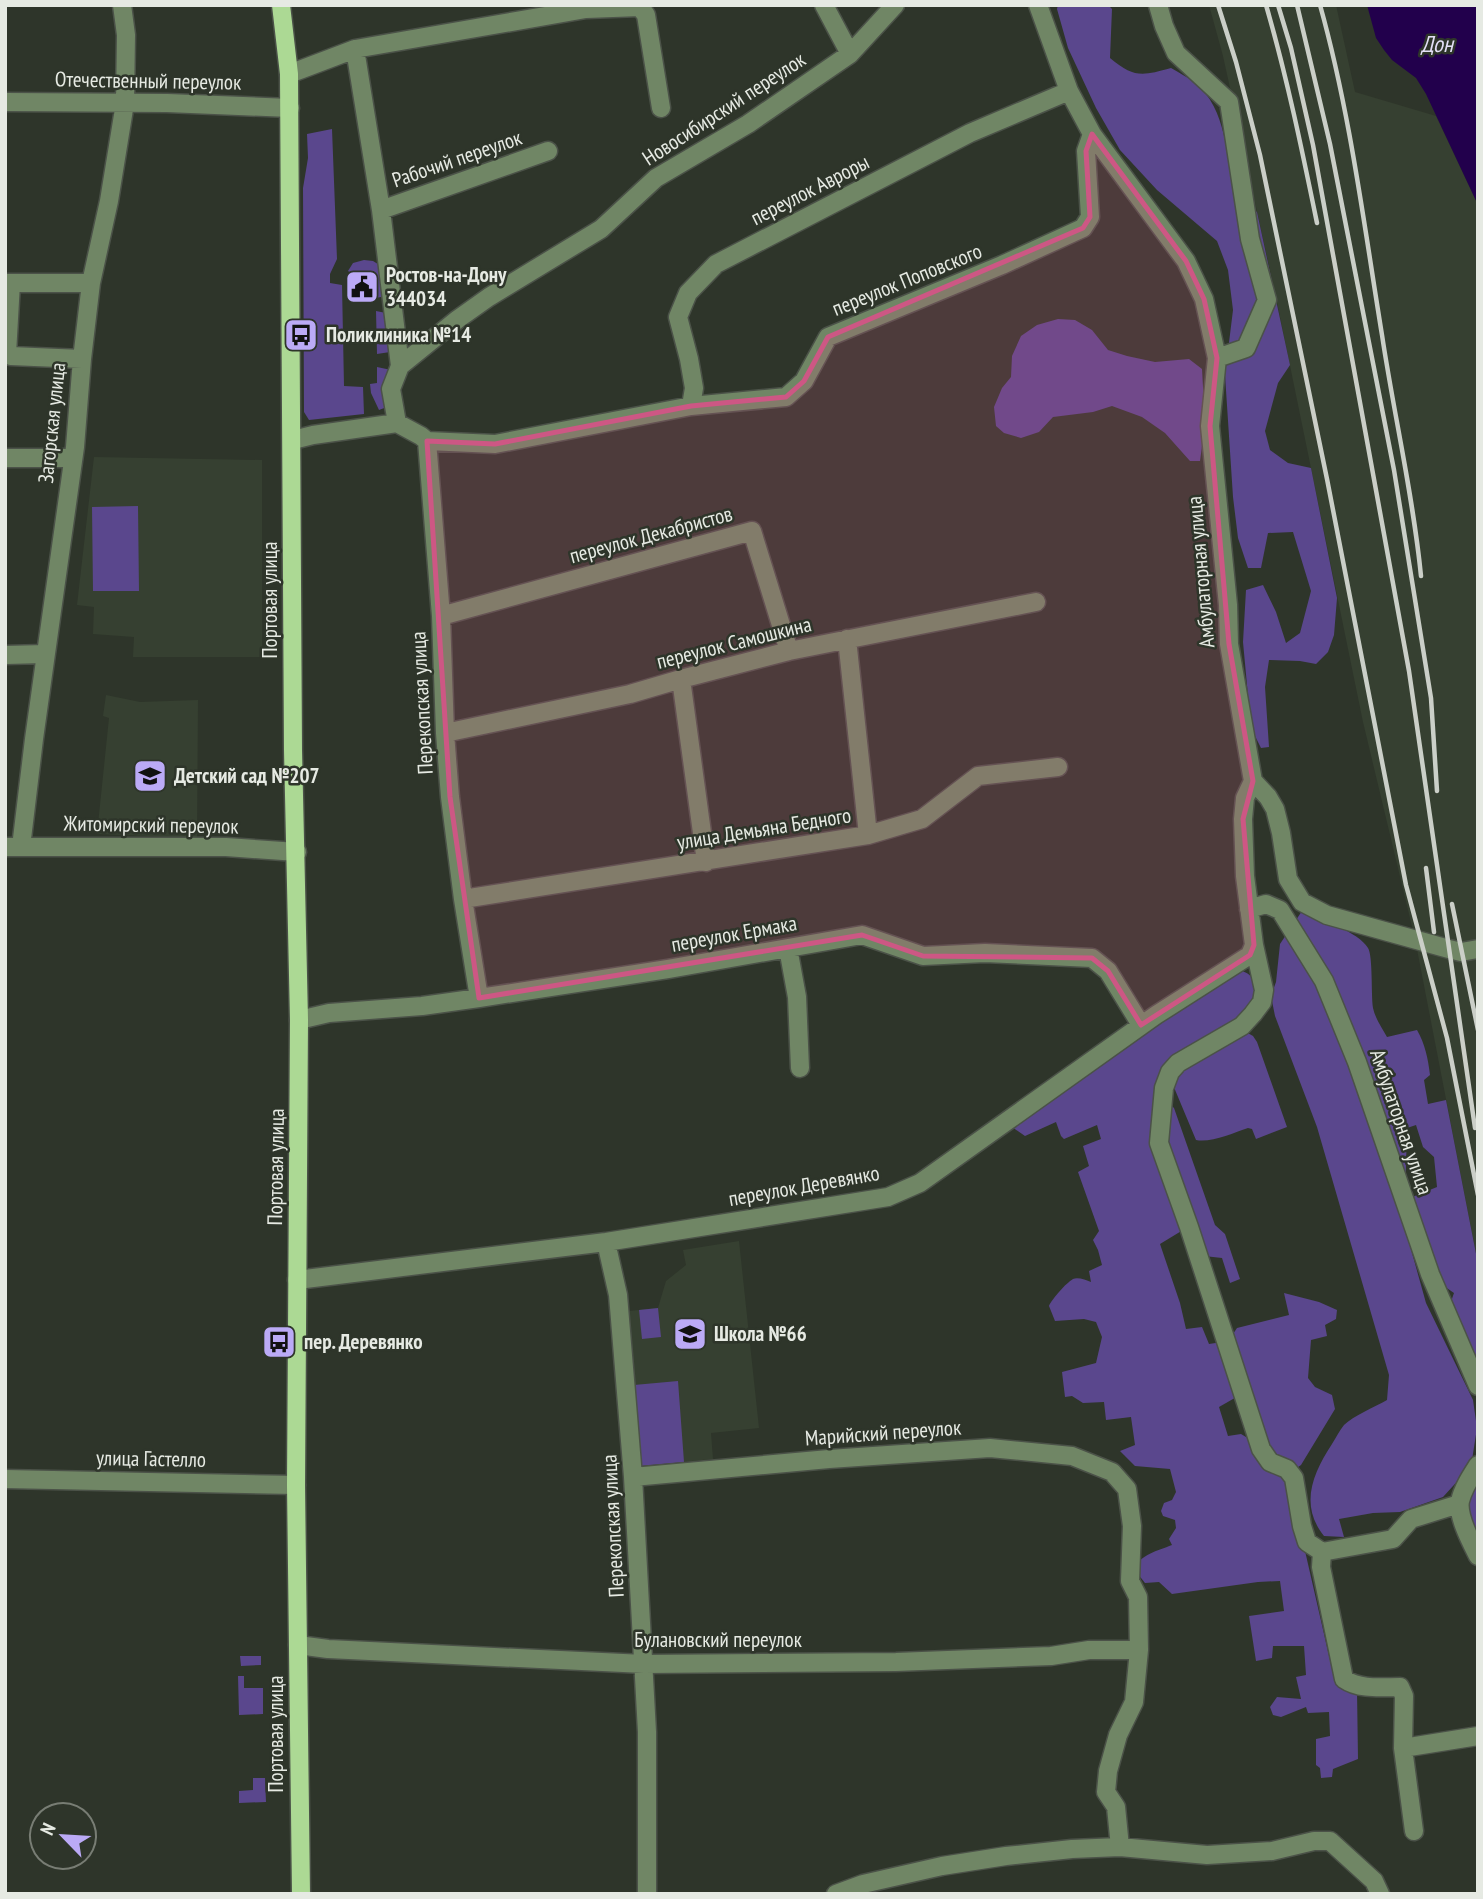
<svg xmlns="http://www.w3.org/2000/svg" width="1483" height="1899" viewBox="0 0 1483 1899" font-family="'PT Sans Narrow',sans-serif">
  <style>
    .built { fill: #364031 }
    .green { fill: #5a478d }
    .water { fill: #22004c }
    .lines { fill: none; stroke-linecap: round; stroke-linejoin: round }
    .minor-casing { stroke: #4b5248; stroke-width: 21 }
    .major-casing { stroke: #4b5248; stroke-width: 21 }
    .minor { stroke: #708665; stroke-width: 18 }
    .major { stroke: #acd994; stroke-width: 18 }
    .rail { stroke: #cbcfc8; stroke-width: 4.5 }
    .marked { fill: #cd5784; fill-opacity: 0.2; stroke: #cd5784; stroke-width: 5; stroke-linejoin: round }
    .labels { text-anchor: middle; stroke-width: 5; stroke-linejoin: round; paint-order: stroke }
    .street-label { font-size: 21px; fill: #e6eae3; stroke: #2e352a }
    .poi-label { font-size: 21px; font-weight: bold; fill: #e6eae3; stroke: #2e352a; text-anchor: start }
    .water-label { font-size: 23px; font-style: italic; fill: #e3dff6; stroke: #2e352a }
  </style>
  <rect width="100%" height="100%" fill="#2e352a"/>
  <path class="built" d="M1209,5H1336L1355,92L1436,116L1478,205V1264L1415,939L1363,722L1278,307L1223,56Z
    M94,457L262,460V657H133L134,637L93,634L94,607L77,605Z
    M106,695L140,702L198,700L197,838L97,834L109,718L103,716Z
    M739,1241L759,1428L711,1433L713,1459L640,1466L629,1311L658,1308L666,1281L686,1265L683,1250Z"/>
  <path class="green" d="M1058,5H1108L1112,9L1110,58C1134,78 1142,76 1171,68C1179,73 1188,77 1195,83C1227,108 1227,159 1234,196L1257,212L1290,365L1278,383L1265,431L1270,450L1288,463L1311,468L1337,598L1334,635L1328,652L1316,664L1300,661L1269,660L1265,687L1269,747L1261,748L1251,728L1243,642L1246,590L1263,585L1276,612L1286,643L1300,633L1311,591L1293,532L1268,533L1261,568H1248L1238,538L1233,497L1225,375L1233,310L1228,270L1217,241L1157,190L1120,150L1096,108L1068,48L1057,9Z
    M332,129L337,259L330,274V283L342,285L344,386L363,387L364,414L309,420L304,412L303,188L308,158L307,134Z
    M364,260L373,261L386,269L387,289L381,297L375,298L374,271L351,273L348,271L353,263Z
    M376,311L391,314L390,352L377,354Z
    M1058,319L1075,320L1092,330L1108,350L1127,356L1155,362L1189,359L1202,369L1205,424L1200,461H1190L1165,433L1142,417L1112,406L1093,412L1053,417L1039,432L1021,438L1004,433L996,426L994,407L1002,388L1011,377L1012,356L1021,336L1037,325Z
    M377,367L396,371L392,405L379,410L371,393L370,384L377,383Z
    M138,506L139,591H93L92,507Z
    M1302,911C1319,919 1359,932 1368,948C1373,956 1371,994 1373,1008C1375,1018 1382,1028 1387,1037L1417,1030C1425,1044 1428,1058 1430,1075L1424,1080L1428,1104L1446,1100L1478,1264V1386L1447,1313L1454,1293L1438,1282L1410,1198L1437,1187L1434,1157L1423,1147L1416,1125L1407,1128L1405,1201L1409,1242L1426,1303L1473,1400L1477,1428L1472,1460L1463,1475L1443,1497L1400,1512L1373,1513L1339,1519L1344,1537L1324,1536C1299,1505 1313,1473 1332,1444C1336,1438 1339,1431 1344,1425C1353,1416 1375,1407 1387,1400L1389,1375L1317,1127L1275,1016L1271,996L1276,982L1280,944Z
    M1237,970C1254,972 1256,984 1256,999L1241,1017L1177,1058L1157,1107L1183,1230L1160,1244L1180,1303L1186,1329L1202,1327L1209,1344L1222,1342L1240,1395L1219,1407L1228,1436L1241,1434L1251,1440L1258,1460L1263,1469L1278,1472L1289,1481L1335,1682L1345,1690H1357L1358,1759L1333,1769L1332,1777L1321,1778L1320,1768L1316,1765V1739L1330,1736L1329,1712L1308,1713L1306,1707L1281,1717L1273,1715L1270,1707L1277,1697L1301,1699L1296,1677L1306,1675L1304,1646H1273L1272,1658L1256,1661L1249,1616L1284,1611L1280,1581L1258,1582L1172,1594L1159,1582L1145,1583L1134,1569C1141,1554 1157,1551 1172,1545L1169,1539L1176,1528L1175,1520L1163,1516L1161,1511L1164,1503L1172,1500L1176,1492L1170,1469L1135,1466L1120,1451L1135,1445L1131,1417L1106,1420L1104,1402L1083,1403L1072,1396L1065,1397L1062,1372L1096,1363L1102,1337L1096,1322L1084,1319L1055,1321L1049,1306C1052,1299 1066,1283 1073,1279C1078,1277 1086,1280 1091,1282L1089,1271L1102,1265L1098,1250L1093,1240L1099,1231L1078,1172L1089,1166L1083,1146L1101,1139L1097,1125L1064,1139L1061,1136L1056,1122L1025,1136L1012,1127L1143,1029Z
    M1246,1032L1253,1036L1257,1042L1287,1127L1256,1139L1252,1129L1248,1128C1233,1133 1211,1143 1196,1140L1173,1085L1178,1073Z
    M1171,1105L1174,1108L1215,1225L1225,1234L1240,1279L1230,1283L1222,1258L1204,1256L1164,1131Z
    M1284,1293L1319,1302L1337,1310L1336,1319L1325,1325L1327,1336L1311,1340L1308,1378L1315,1387L1332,1395L1335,1409L1301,1465L1294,1470L1273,1458L1232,1341L1233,1334L1237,1328L1289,1315Z
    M658,1308L661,1337L642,1339L639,1310Z
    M678,1381L684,1462L640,1466L634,1385Z
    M1478,1465V1556L1463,1523Z
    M240,1656H261V1665L241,1666Z
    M238,1676H244V1688H263V1714L239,1715Z
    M253,1778H265L266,1802L239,1803V1791L253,1790Z"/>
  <path class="water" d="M1367,5H1478V205L1426,94L1416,78L1392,60L1384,50L1376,38Z"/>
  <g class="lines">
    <defs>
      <path id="minor" d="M824,5L850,54
        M1158,5L1164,26L1176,53L1229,102L1250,239L1267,300L1246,348L1217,358
        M586,9L640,7L646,15L661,108
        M355,49L381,210L400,366L391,389L397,423
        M289,74L355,49L586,9L588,5
        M5,102L167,103L290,108
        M381,210L548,151
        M5,283H91
        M11,283L7,354L11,356L82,359
        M400,366L458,319L489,297L601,229L656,178L748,124L850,54L895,5
        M691,406L694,388L689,359L678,317L688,293L716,264L970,133L1069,91
        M397,423L421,436L427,441L441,616L445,733L450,797L463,899L479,998
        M293,440L313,435L397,423
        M427,441L495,444L691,406L786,397L804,381L828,337L1002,265L1083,228L1090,217L1086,151L1092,134
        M5,458H73
        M441,616L752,531L789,651
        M847,639L868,835
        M5,655L45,654
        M681,679L706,862
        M445,733L630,694L681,679L789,651L1036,602
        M1253,781L1268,797L1275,809L1281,833L1288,879L1302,902L1327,915L1449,949L1461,952L1478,949
        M5,847H226L297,852
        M21,847L34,739L75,447L82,359L91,283L109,201L125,103L126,35L122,5
        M463,899L868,835L922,819L978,776L1058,767
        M1249,909L1266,904L1280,910L1324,981L1357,1062L1430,1274L1478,1386
        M1254,945L1264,990L1262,1002L1253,1014L1242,1026L1178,1063L1170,1072L1164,1088L1159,1143L1189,1227L1261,1449L1270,1462L1287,1469L1294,1478L1302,1526L1307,1542L1322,1552
        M788,948L797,997L800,1068
        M299,1020L329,1013L422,1006L479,998L668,969L862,935L923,956L985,953L1092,958L1108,971L1141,1025
        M606,1242L618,1295L633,1477L647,1732V1894
        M297,1280L606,1242L888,1197L920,1183L1156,1015L1250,955L1254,945L1245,876L1243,819L1245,798L1253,781L1229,644L1228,605L1210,426L1217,358L1204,299L1186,261L1092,134L1069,91L1038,5
        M1478,1465C1471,1476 1463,1488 1460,1501C1457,1516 1471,1542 1478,1556
        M633,1477L829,1459L990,1448L1072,1456L1112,1472L1127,1489L1132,1526L1130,1581L1138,1597L1139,1650L1134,1702L1118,1735L1108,1771L1106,1792L1116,1807L1120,1847
        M5,1479L296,1485
        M298,1645L328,1649L644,1664L896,1662L1051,1656L1089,1650H1139
        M1403,1748L1478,1736
        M1414,1831L1403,1748L1404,1696L1400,1687C1382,1687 1360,1690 1344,1679L1321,1567L1322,1552L1393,1539L1411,1519L1459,1504
        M836,1894L863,1884L942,1866L1006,1856L1072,1849L1120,1847L1207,1855L1272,1851L1314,1841H1330L1374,1881L1380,1894"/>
      <path id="major" d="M281,5L289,74L293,750L299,1020L296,1485L301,1894"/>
    </defs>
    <use href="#minor" class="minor-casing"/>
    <use href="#major" class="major-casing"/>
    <use href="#minor" class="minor"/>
    <use href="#major" class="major"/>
    <path class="rail" d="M1218,5L1236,62L1260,155L1327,479L1406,885L1447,1038L1478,1195
      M1266,5C1287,77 1302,150 1317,223
      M1278,5L1291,48L1313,145L1409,671L1475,1128
      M1297,5L1330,144L1394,470L1431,698L1437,791
      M1320,5C1350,112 1364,225 1382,335C1394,415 1413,495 1421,576
      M1426,868L1434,932
      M1452,904L1478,1030"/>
  </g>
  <path class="marked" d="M1092,134L1186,261L1204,299L1217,358L1210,426L1229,644L1253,781L1243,819L1254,945L1250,955L1141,1025L1108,971L1092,958L923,956L862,935L479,998L450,797L427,441L495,444L691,406L786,397L804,381L828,337L1083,228L1090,217L1086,151Z"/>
  <defs>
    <symbol id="civic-square" viewBox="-11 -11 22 22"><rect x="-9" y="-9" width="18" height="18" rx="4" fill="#bbaaf6" stroke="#2e352a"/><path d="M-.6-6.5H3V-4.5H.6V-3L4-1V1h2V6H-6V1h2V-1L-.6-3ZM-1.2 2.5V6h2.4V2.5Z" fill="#111"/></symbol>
    <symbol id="bus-square" viewBox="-11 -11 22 22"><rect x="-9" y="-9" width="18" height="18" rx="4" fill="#bbaaf6" stroke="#2e352a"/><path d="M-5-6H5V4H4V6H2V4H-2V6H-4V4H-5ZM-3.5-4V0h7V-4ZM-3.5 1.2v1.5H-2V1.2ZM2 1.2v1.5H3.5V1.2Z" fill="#111"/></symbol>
    <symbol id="school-square" viewBox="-11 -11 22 22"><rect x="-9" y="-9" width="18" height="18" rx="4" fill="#bbaaf6" stroke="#2e352a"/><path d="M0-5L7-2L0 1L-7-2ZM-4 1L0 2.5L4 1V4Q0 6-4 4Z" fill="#111"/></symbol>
  </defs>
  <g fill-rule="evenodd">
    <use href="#civic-square" x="343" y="268" width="38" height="38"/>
    <use href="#bus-square" x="282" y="316" width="38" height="38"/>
    <use href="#school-square" x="131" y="757" width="38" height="38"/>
    <use href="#school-square" x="671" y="1315" width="38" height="38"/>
    <use href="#bus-square" x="260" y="1323" width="38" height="38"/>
  </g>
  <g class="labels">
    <g class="street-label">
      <text transform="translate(148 81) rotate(1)" y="7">Отечественный переулок</text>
      <text transform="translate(724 109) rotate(-33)" y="7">Новосибирский переулок</text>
      <text transform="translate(457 159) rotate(-19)" y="7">Рабочий переулок</text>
      <text transform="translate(810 190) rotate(-27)" y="7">переулок Авроры</text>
      <text transform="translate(907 280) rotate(-22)" y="7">переулок Поповского</text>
      <text transform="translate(52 423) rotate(-84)" y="7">Загорская улица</text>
      <text transform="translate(651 535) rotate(-15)" y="7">переулок Декабристов</text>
      <text transform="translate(1201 572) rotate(-95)" y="7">Амбулаторная улица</text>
      <text transform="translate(270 600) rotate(-90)" y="7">Портовая улица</text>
      <text transform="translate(734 643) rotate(-14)" y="7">переулок Самошкина</text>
      <text transform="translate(422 703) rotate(-93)" y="7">Перекопская улица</text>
      <text transform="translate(151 825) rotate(1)" y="7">Житомирский переулок</text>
      <text transform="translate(764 829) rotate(-9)" y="7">улица Демьяна Бедного</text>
      <text transform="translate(734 934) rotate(-10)" y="7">переулок Ермака</text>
      <text transform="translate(1401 1122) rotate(71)" y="7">Амбулаторная улица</text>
      <text transform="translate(276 1167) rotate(-89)" y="7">Портовая улица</text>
      <text transform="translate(804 1186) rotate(-10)" y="7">переулок Деревянко</text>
      <text transform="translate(883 1433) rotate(-4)" y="7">Марийский переулок</text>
      <text transform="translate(151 1459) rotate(1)" y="7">улица Гастелло</text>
      <text transform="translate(613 1526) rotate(-93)" y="7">Перекопская улица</text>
      <text x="718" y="1647">Булановский переулок</text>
      <text transform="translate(276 1734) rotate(-90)" y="7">Портовая улица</text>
    </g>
    <g class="poi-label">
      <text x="386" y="282">Ростов-на-Дону<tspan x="386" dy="24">344034</tspan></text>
      <text x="326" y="342">Поликлиника №14</text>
      <text x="174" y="783">Детский сад №207</text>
      <text x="714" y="1341">Школа №66</text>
      <text x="304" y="1349">пер. Деревянко</text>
    </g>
    <g class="water-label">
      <text x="1437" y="52">Дон</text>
    </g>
  </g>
  <rect width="1483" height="1899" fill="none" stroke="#e6eae3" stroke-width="14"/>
  <g transform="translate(63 1836) rotate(295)"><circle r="33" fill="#2e352a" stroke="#787d74" stroke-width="2"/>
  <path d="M0-5L12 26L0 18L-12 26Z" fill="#bbaaf6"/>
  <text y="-10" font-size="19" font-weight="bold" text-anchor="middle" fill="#e6eae3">N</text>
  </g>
</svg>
